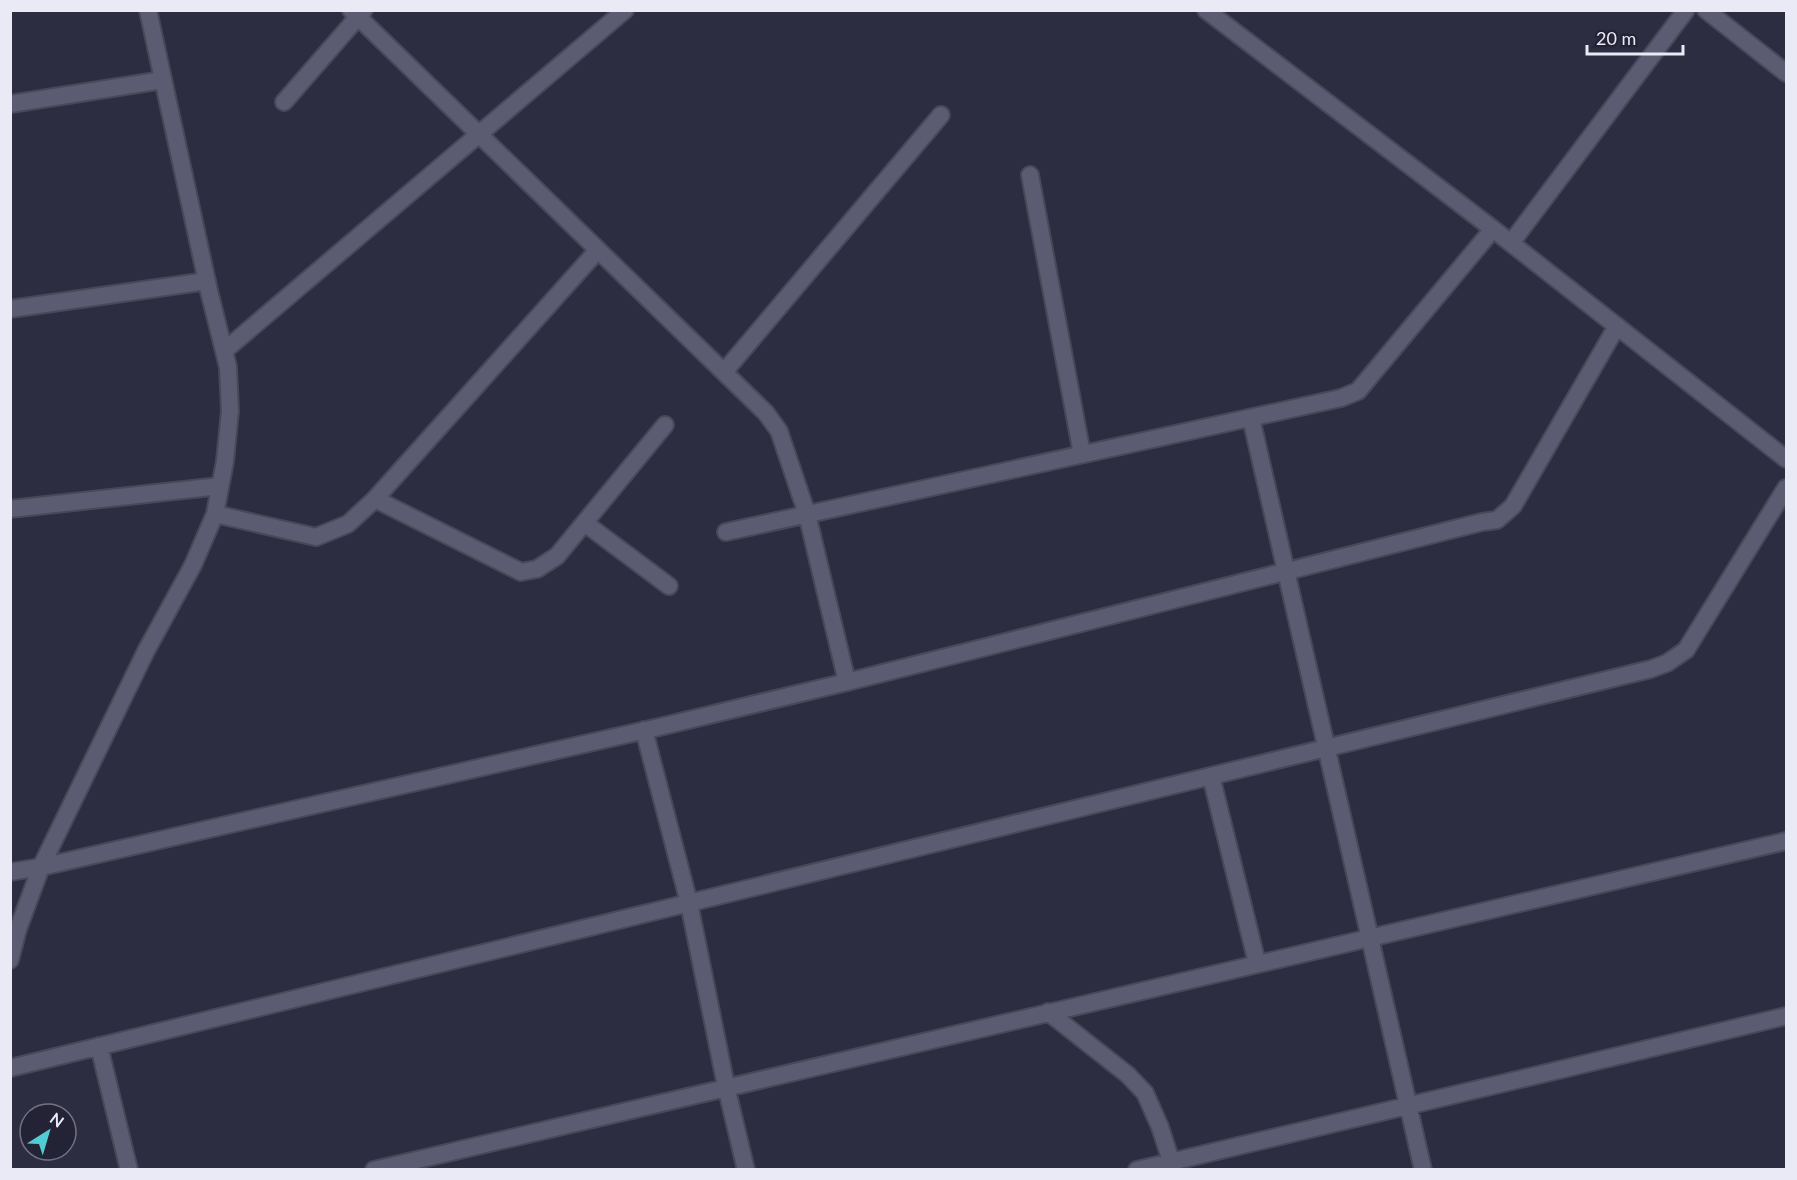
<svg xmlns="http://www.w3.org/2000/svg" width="1797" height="1180" viewBox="0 0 1797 1180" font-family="Lato,sans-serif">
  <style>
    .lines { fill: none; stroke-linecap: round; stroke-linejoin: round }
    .minor-casing { stroke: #484858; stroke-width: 20 }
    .minor { stroke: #5b5c71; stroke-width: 16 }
  </style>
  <rect width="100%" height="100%" fill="#2c2d40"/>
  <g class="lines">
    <defs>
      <path id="minor" d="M351,10L766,413L779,431L807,514L847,682
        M1206,10L1493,229L1786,459
        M1706,10L1786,73
        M284,102L364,10
        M10,104L163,80
        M1030,175L1082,454
        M1511,243L1686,10
        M10,309L207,281
        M224,351L625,10
        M724,372L941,115
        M1251,418L1423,1170
        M375,499L521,572L537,569L557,556L665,425
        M10,509L220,486
        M215,514L316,537L348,524L375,499L597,251
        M586,524L669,586
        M726,532L1341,398L1358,391L1493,229
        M644,730L689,903L726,1086L746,1170
        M1211,776L1257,963
        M10,872L41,867L655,728L847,682L1482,522L1497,520L1513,506L1617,326
        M10,960L18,929L41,867L146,651L193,565L215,514L225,461L230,411L228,367L209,291L148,10
        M1048,1012L1128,1075L1145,1093L1160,1127L1171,1161
        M99,1046L129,1170
        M10,1068L1651,669L1667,663L1686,650L1786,488
        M374,1170L1786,841
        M1137,1170L1786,1016"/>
    </defs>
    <use href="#minor" class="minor-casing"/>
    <use href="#minor" class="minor"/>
  </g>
  <rect width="1797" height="1180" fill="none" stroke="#e9eaf6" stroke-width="24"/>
  <g transform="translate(48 1132) rotate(37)"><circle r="28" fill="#232335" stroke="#727382" stroke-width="1.5"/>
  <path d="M0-4.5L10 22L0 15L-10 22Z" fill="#51ccd2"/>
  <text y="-9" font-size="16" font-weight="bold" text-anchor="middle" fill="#e9eaf6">N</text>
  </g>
  <path d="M1587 45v9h96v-9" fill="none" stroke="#e9eaf6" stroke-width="3"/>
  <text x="1596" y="45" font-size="18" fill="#e9eaf6" stroke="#232335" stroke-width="4.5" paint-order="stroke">20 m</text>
</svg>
